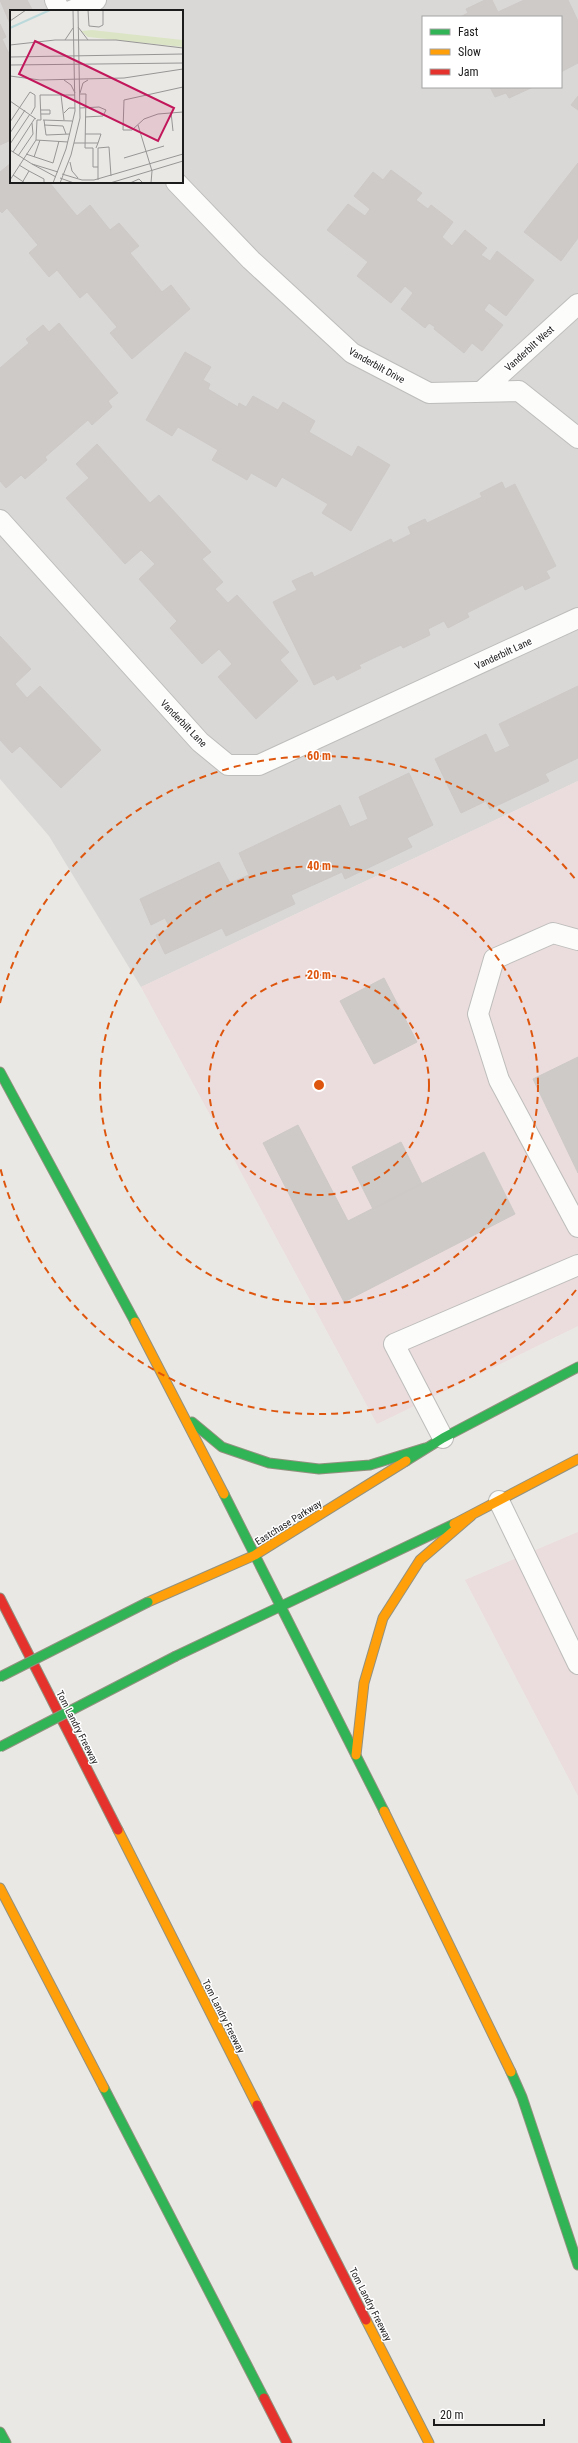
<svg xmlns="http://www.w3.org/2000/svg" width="578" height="2443" viewBox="0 0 578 2443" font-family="'Roboto Condensed',sans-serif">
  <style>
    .residential { fill: #d9d8d6; fill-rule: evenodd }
    .commercial { fill: #ebdcdd }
    .building { fill: #cdcac8; stroke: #cdc9c7 }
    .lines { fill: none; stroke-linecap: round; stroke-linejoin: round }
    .lane-casing { stroke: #bdbdbb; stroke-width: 22 }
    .fast-casing { stroke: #92917f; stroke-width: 11 }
    .slow-casing { stroke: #92917f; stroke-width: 11 }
    .jam-casing { stroke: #92917f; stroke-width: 11 }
    .lane { stroke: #fcfcfb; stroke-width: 20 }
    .fast { stroke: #30b455; stroke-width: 9 }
    .slow { stroke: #ff9f0a; stroke-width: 9 }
    .jam { stroke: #e5322d; stroke-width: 9 }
    .fast-bridge-casing { stroke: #92917f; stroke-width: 11; stroke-linecap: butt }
    .fast-bridge { stroke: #30b455; stroke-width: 9 }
    .ring { fill: none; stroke: #de560d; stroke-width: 2; stroke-dasharray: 7 5 }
    .labels { text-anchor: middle; stroke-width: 3; stroke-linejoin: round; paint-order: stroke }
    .street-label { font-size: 10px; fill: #1c1c1c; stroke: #fff }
    .inset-river { fill: none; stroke: #bbd9da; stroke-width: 2 }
    .inset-road { fill: none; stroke: #989695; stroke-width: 1 }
    .view { fill: #c2185b; fill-opacity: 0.15; stroke: #c2185b; stroke-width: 2 }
    .inset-edge { fill: none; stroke: #1c1c1c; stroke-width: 2 }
    .centre { fill: #de560d; stroke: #fff; stroke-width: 2 }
    .ring-label { font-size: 12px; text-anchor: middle; font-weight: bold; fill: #de560d; stroke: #fff; stroke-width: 3; stroke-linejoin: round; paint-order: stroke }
  </style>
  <rect width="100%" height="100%" fill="#eae8e5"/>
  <path class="residential" d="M0,0H578V781L141,987L49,836L0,779ZM11,11H182V182H11ZM423,17H561V87H423Z"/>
  <path class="commercial" d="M578,781V1326L377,1424L141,987Z
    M578,1532V1796L465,1580Z"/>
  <path class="building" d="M0,0H27L33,11H11V26Z
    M485,0H492L498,12L524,0H568L578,21V63L561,72V17H460L468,13L466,9Z
    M0,24L6,37L2,39L11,58V140L0,145Z
    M490,87H533L509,98L506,93L495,97Z
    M578,96V110L571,105Z
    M11,163V182H49L77,216L90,205L110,230L119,223L139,246L130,253L162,292L171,285L190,309L132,359L110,333L117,327L87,292L80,298L57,270L49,277L29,253L38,245L7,208L2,213L0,211V172Z
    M578,163V238L561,261L524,232Z
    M391,170L422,193L416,200L428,209L431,205L453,222L442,237L452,246L465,230L487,248L481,255L490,261L497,251L534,280L506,316L489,303L484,310L503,325L482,351L472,343L464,353L434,329L435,327L429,323L425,328L401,309L413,293L405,286L391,303L357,276L368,262L327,230L348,204L365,216L370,209L354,196L373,172L383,180Z
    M59,323L118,393L108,401L112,407L92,425L88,420L45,457L47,460L25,479L21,475L6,488L0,481V368L29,343L26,339L43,325L49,332Z
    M185,352L211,367L203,380L210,384L208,389L238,407L239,403L246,407L253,396L278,410L283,402L315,421L309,432L352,457L358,446L390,465L351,531L322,513L328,504L282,477L276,487L251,473L247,480L212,460L218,450L178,427L172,436L146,420Z
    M97,444L150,503L159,495L211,552L202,559L223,582L215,589L228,603L237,595L289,652L280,660L298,681L256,719L218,677L232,664L219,649L202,664L170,628L177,621L139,579L155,564L141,550L125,564L66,498L89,478L76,464Z
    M502,482L505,489L515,484L556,566L546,571L550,578L525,590L523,585L467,613L469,617L448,628L444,621L428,629L430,635L403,648L401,645L359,665L361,668L337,680L334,675L314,685L273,602L297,590L292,581L312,572L314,577L391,539L393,543L411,534L408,527L425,519L427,523L482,497L480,493Z
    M0,636L31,669L15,684L27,698L40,686L101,750L61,788L20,746L12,753L0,740Z
    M578,686V758L545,774L549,781L490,809L486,801L461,813L435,759L486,734L495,753L510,746L499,724Z
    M409,773L433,825L407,838L412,847L345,879L342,872L291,895L295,904L226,936L222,928L165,954L156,935L170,928L165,918L151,925L140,899L219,862L230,883L249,875L239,853L340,805L350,827L368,819L359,797Z
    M384,978L417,1042L374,1064L340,1001Z
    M578,1057V1173L533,1079Z
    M298,1125L348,1221L484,1152L515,1214L344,1302L263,1143Z
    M401,1142L422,1184L373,1209L352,1167Z"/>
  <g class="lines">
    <defs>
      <path id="lane" d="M55,0L60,11
        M71,11L96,0
        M176,182L251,260L352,353L429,393L519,391L578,438
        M481,392L578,304
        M0,520L200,742L228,765H259L578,618
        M578,940L553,933L494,959L478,1014L499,1080L578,1227
        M443,1438L394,1344L578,1265
        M499,1501L578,1664"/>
      <path id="fast" d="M0,1072L135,1322
        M192,1422L222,1447L269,1463L319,1469L370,1465L425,1448
        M406,1461L443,1438L578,1367
        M224,1494L384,1811
        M176,1656L454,1524
        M511,2072L522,2097L578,2265
        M104,2088L264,2398
        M0,2432L6,2443"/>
      <path id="slow" d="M135,1322L224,1494
        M454,1524L578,1459
        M148,1602L255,1555L406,1461
        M356,1755L364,1683L383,1618L420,1560L471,1516
        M384,1811L511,2072
        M118,1830L257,2105
        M0,1888L104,2088
        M366,2320L429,2443"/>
      <path id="jam" d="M0,1598L118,1830
        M257,2105L366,2320
        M264,2398L287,2443"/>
    </defs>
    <use href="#lane" class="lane-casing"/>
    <use href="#fast" class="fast-casing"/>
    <use href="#slow" class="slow-casing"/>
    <use href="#jam" class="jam-casing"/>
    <use href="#lane" class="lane"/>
    <use href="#fast" class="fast"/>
    <use href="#slow" class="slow"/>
    <use href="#jam" class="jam"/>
    <defs>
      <path id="fast-bridge" d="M0,1677L148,1602
        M0,1747L176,1656"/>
    </defs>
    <use href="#fast-bridge" class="fast-bridge-casing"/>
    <use href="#fast-bridge" class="fast-bridge"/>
  </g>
  <g class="ring">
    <circle cx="319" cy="1085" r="110"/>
    <circle cx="319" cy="1085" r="219"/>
    <path d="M576 1290A329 329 0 0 1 0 1167M0 1003A329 329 0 0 1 576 880"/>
  </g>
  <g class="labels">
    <g class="street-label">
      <text transform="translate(529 348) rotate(-42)" y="4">Vanderbilt West</text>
      <text transform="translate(377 365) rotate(29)" y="4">Vanderbilt Drive</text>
      <text transform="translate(503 653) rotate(-25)" y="4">Vanderbilt Lane</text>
      <text transform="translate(184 723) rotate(46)" y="4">Vanderbilt Lane</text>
      <text transform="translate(288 1522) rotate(-32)" y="4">Eastchase Parkway</text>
      <text transform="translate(78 1727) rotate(63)" y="4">Tom Landry Freeway</text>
      <text transform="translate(224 2016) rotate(63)" y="4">Tom Landry Freeway</text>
      <text transform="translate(371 2304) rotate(63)" y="4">Tom Landry Freeway</text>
    </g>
  </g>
  <g transform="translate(10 10)">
    <rect width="173" height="173" fill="#eae8e5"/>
    <path d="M82,20L173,30V37L78,27L71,21Z" fill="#dbe5c6"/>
    <path class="inset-river" d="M0,18L40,0"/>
    <path class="inset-road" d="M78,0L79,16L89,17L93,15V0M0,11L16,0M68,17L78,30M55,30L63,18M0,35L45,30H106L173,38M0,47L173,44M0,55L173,53M0,66L30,70L114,68L173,59M54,70L61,75L65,83M173,77L114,90L113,120H122L134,109L148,104L173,102M70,83L73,73L78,70M70,84H76L75,138H83V157H88M51,85L54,110M0,91L26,109M70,98L89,97L96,100L93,106L75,107M31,100H40V104H31M161,102L163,121M54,103L59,98H65M33,110L62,111M34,110L36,125L60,124M0,112L20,82L25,85V97L21,104M34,115L53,116L56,124M128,115L142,161L141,173M0,123L15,100M75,124H91L88,133M26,130L58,132M64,133H88L86,138M0,134L20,104M0,140L22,154L48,162M3,142L25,108M16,144L43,153L49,131M8,146L23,124L22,113M24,147L30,130M114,148L154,136M60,152L62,161L68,168M22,154L46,167M9,155L19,161L12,173M19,161L34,169V173M52,164L72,170H84L173,144M3,165L15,173M50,168L64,173M0,170L26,130L27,110H31L30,85H65M88,170V138L99,137L101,166M43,173L56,139L65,101L63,0M50,173L61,145L70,108L68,0M100,173L173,151M120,173L129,169L133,173"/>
    <path class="view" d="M25,31L164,98L148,131L9,64Z"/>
    <rect width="173" height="173" class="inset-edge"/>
  </g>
  <circle cx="319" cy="1085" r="6" class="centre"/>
  <g class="ring-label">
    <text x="319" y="760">60 m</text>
    <text x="319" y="870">40 m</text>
    <text x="319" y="979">20 m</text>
  </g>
  <rect x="422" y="16" width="140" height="72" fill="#ffffff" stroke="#a4a4a4"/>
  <rect x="430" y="29" width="20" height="6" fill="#30b455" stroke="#a4a4a4"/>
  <text x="458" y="36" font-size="12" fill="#1c1c1c">Fast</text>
  <rect x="430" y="49" width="20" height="6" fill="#ff9f0a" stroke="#a4a4a4"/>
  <text x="458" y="56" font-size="12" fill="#1c1c1c">Slow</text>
  <rect x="430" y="69" width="20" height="6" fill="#e5322d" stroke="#a4a4a4"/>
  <text x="458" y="76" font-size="12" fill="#1c1c1c">Jam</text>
  <path d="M434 2419v6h110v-6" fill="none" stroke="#1c1c1c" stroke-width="2"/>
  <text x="440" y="2419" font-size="12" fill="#1c1c1c" stroke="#ffffff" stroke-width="3" paint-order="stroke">20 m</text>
</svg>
